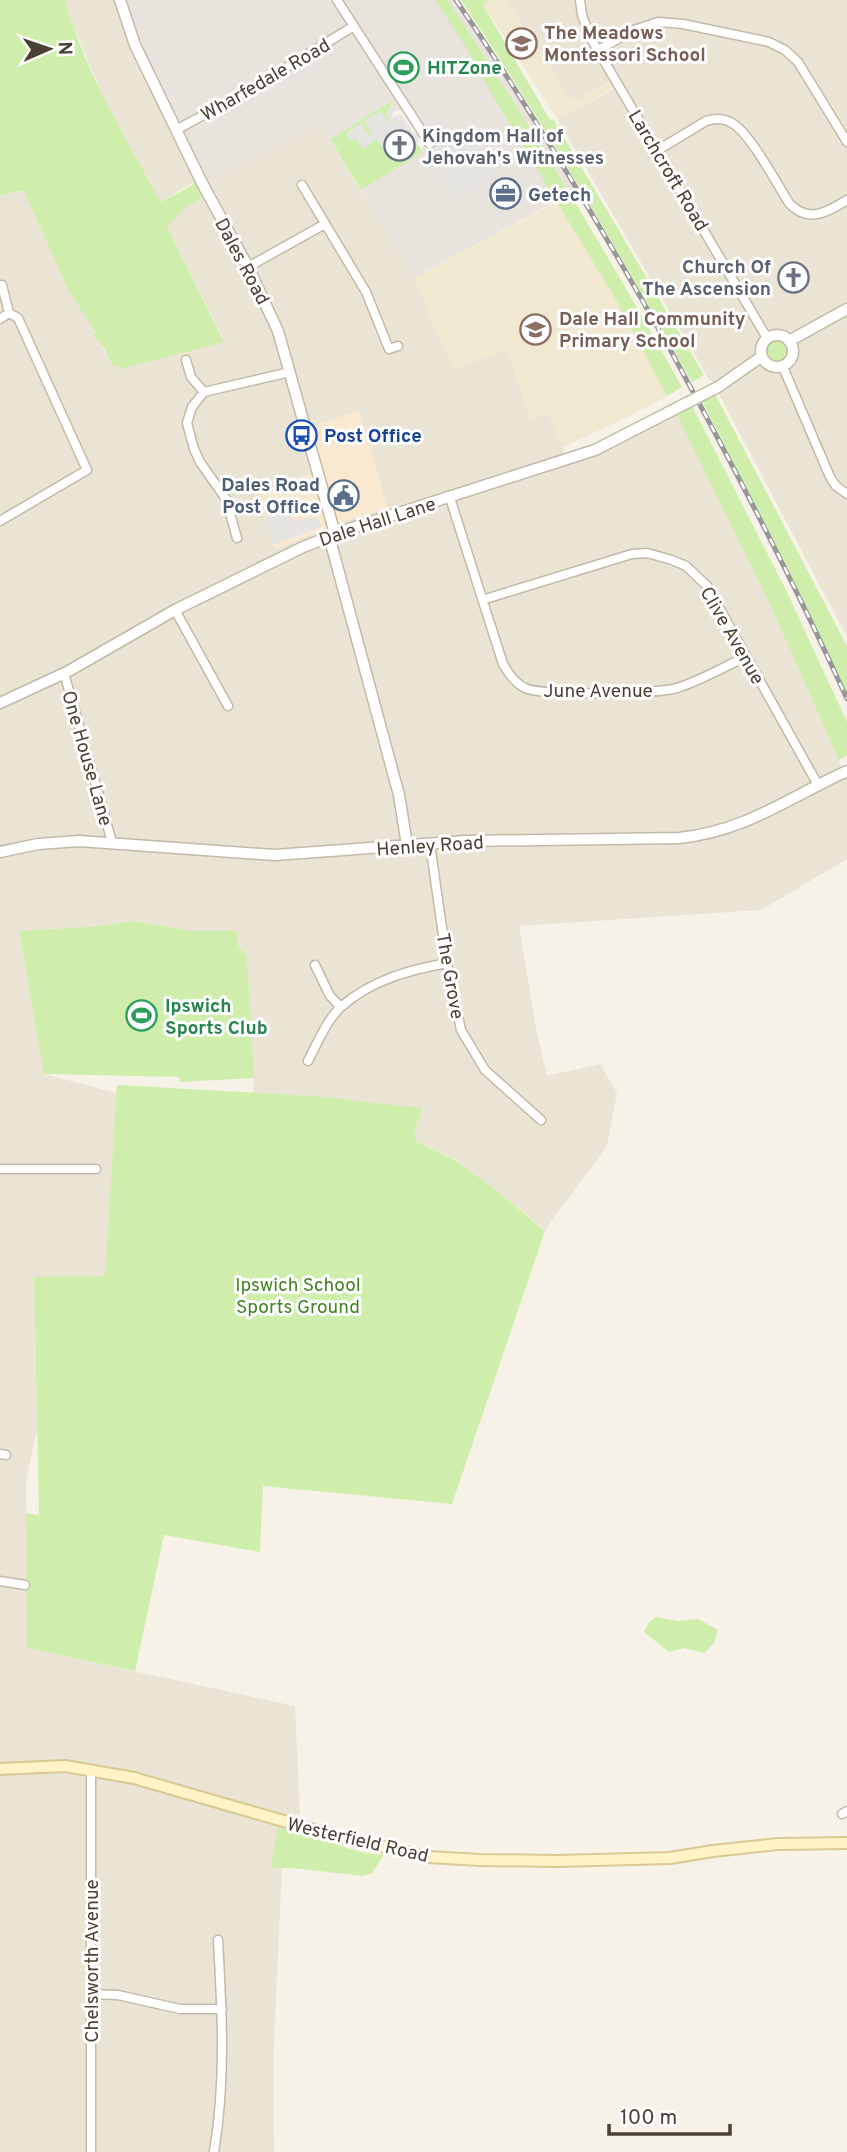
<svg xmlns="http://www.w3.org/2000/svg" width="847" height="2152" viewBox="0 0 847 2152" font-family="Overpass,sans-serif">
  <style>
    .residential { fill: #eae4d5 }
    .commercial { fill: #f9e9d0 }
    .industrial { fill: #e8e3dc }
    .education { fill: #f0e8d0 }
    .green { fill: #cfeeac }
    .parking { fill: #e6e4e0 }
    .lines { fill: none; stroke-linecap: round; stroke-linejoin: round }
    .minor-casing { stroke: #c2baa9; stroke-width: 11 }
    .tertiary-casing { stroke: #c2baa9; stroke-width: 13 }
    .secondary-casing { stroke: #dac892; stroke-width: 14 }
    .minor { stroke: #fff; stroke-width: 8 }
    .tertiary { stroke: #fff; stroke-width: 10 }
    .secondary { stroke: #fff3c8; stroke-width: 10 }
    .rail-casing { stroke: #979797; stroke-width: 5 }
    .rail { stroke: #fff; stroke-width: 2.5; stroke-dasharray: 8; stroke-linecap: butt }
    .tertiary-bridge-casing { stroke: #c2baa9; stroke-width: 13; stroke-linecap: butt }
    .tertiary-bridge { stroke: #fff; stroke-width: 10 }
    .labels { text-anchor: middle; stroke-width: 6; stroke-linejoin: round; paint-order: stroke }
    .education-label { font-size: 19px; font-weight: bold; fill: #785e54; stroke: #fff; text-anchor: start }
    .leisure-label { font-size: 19px; font-weight: bold; fill: #27864d; stroke: #fff; text-anchor: start }
    .street-label { font-size: 19px; fill: #4a4235; stroke: #fff }
    .worship-label { font-size: 19px; font-weight: bold; fill: #5b616d; stroke: #fff; text-anchor: start }
    .service-label { font-size: 19px; font-weight: bold; fill: #4e5e75; stroke: #fff; text-anchor: start }
    .transit-label { font-size: 19px; font-weight: bold; fill: #164399; stroke: #fff; text-anchor: start }
    .park-label { font-size: 19px; fill: #448321; stroke: #fff }
  </style>
  <rect width="100%" height="100%" fill="#f6f2e7"/>
  <path class="residential" d="M65,0H120L321,125L414,278L453,369L507,350L530,419L548,413L563,447L565,460L676,414L715,480L834,734L842,773L847,778V859L761,910L519,926L537,1034L547,1076L600,1064L617,1093L607,1146L545,1230L491,1186L454,1159L417,1142L414,1132L423,1109L313,1096L254,1094L247,957L238,945L237,931H194L133,921L99,926L19,931L44,1074L117,1093L105,1277H34L37,1429L26,1481L27,1648L295,1706L300,1815L282,1865L273,2066L274,2152H0V196L24,187L112,366L223,338L167,227L185,208L204,197L197,180L161,202L108,108L70,18Z
    M507,0H847V637L719,394L718,387L709,379L558,120L613,89L609,82L578,101L568,96Z"/>
  <path class="commercial" d="M359,410L388,508L350,519L276,549L260,492L323,469L311,427Z"/>
  <path class="industrial" d="M120,0H456L579,189L414,278L361,190L420,154L423,148L422,141L395,99L330,139L321,125L202,183Z"/>
  <path class="education" d="M489,0H507L568,96L578,101L610,82L613,88L558,120L483,4Z
    M557,202L626,308L672,394L611,425L563,447L548,413L530,420L507,350L453,369L414,278Z"/>
  <path class="green" d="M0,0H65C85,72 125,137 161,202L191,186L197,179L204,197L185,208L167,227L224,342L120,369L117,365L112,366L104,348L93,335L96,333L68,289L24,191H16L0,196Z
    M435,0H448C531,126 608,255 682,387L667,396L618,303L488,88L469,52Z
    M461,0H489L483,5L550,120L553,119L704,375L692,382C619,252 544,123 461,0Z
    M395,99L387,112L391,124L390,126L380,111L373,137L346,133L351,140L356,137L377,139L392,162L418,145L422,150L420,154L361,190L330,139Z
    M763 351a13 13 0 1 1 26 0a13 13 0 1 1-26 0Z
    M714,392L847,646V695L791,575L701,399Z
    M691,404L787,592L847,722V756L839,760L771,606L676,413Z
    M133,921L194,931H237L238,945L247,957L254,1078L180,1082L179,1077L44,1074L19,931L99,926Z
    M117,1085L313,1096L423,1108L414,1132L417,1142L453,1159L491,1186L545,1231L452,1504L263,1486L260,1552L164,1535L135,1671L27,1648L26,1513L39,1515L34,1277L105,1276Z
    M656,1617L678,1621L698,1619L718,1630L714,1643L704,1653L684,1648L669,1652L644,1632L649,1622Z
    M278,1827L361,1852L384,1855L372,1873L363,1876L291,1868H271Z"/>
  <path class="parking" d="M395,100L402,110L393,112L392,117L400,114L414,134L417,133L421,138L418,139V145L392,162L377,139L363,149L356,138L351,141L346,133L361,123L371,138L373,137L364,121L380,111L390,125L387,112Z
    M467,130L496,175L454,201L426,156Z
    M283,503L286,511L293,521L317,517L321,527L273,545L265,515L275,513L273,505Z"/>
  <g class="lines">
    <defs>
      <path id="minor" d="M337,0L430,144
        M580,0L582,15L590,37L767,338
        M598,50L634,30L658,22L683,24L769,42L785,50L798,62L847,142
        M176,130L253,88L354,26
        M658,150L706,121C715,118 724,118 732,123C750,133 777,184 789,203C808,224 828,212 847,200
        M302,185L366,292L389,349L398,346
        M248,267L325,224
        M2,285L9,313
        M0,319L9,313L18,318L87,470L0,521
        M186,360L191,377L204,392
        M783,367L830,477L836,486L847,494
        M450,498L503,664C508,673 515,683 525,688C541,696 658,694 677,688C700,681 723,667 746,657
        M237,538L226,499L200,462L194,449L187,423L192,407L204,392L290,372
        M482,600L632,554L647,553L672,560L686,566L707,586L818,785
        M175,610L228,706
        M64,673L112,842
        M430,844L447,963L461,1030L485,1070L541,1120
        M315,965L330,996L341,1007
        M308,1061C317,1044 327,1019 342,1006C372,980 409,970 447,963
        M0,1169H96
        M0,1454L6,1455
        M0,1581L25,1585
        M842,1814L847,1811
        M91,1994L118,1995L180,2009H222
        M91,2152V1770
        M214,2152C226,2081 222,2011 218,1940"/>
      <path id="tertiary" d="M120,0L135,45L202,183L248,267L278,331L335,534
        M761 351a16 16 0 1 1 32 0a16 16 0 1 1-32 0Z
        M789,341L847,309
        M718,387L761,357
        M329,536L399,795L407,845
        M0,703L67,672L175,610L303,547L349,529L595,450L669,412
        M0,852L38,844L79,841L275,855L465,841L679,838C746,831 788,798 847,771"/>
      <path id="secondary" d="M0,1769L65,1766L134,1778L339,1837L429,1857L480,1860L557,1861L670,1858L713,1851L778,1844L847,1843"/>
    </defs>
    <use href="#minor" class="minor-casing"/>
    <use href="#tertiary" class="tertiary-casing"/>
    <use href="#secondary" class="secondary-casing"/>
    <use href="#minor" class="minor"/>
    <use href="#tertiary" class="tertiary"/>
    <use href="#secondary" class="secondary"/>
    <defs>
      <path id="rail" d="M456,0C534,114 605,233 672,353C734,467 794,581 847,699"/>
    </defs>
    <use href="#rail" class="rail-casing"/>
    <use href="#rail" class="rail"/>
    <defs>
      <path id="tertiary-bridge" d="M669,412L718,387"/>
    </defs>
    <use href="#tertiary-bridge" class="tertiary-bridge-casing"/>
    <use href="#tertiary-bridge" class="tertiary-bridge"/>
  </g>
  <defs>
    <symbol id="school-ring" viewBox="-11 -11 22 22"><circle r="9.5" fill="#fff" stroke="#8d6e63" stroke-width="1.5"/><path d="M0-5L7-2L0 1L-7-2ZM-4 1L0 2.5L4 1V4Q0 6-4 4Z" fill="#8d6e63"/></symbol>
    <symbol id="stadium-ring" viewBox="-11 -11 22 22"><circle r="9.5" fill="#fff" stroke="#2e9e5b" stroke-width="1.5"/><path d="M0-5a6.5 5 0 1 0 0 10a6.5 5 0 1 0 0-10ZM-3.5-1.8h7v3.6h-7Z" fill="#2e9e5b"/></symbol>
    <symbol id="church-ring" viewBox="-11 -11 22 22"><circle r="9.5" fill="#fff" stroke="#6b7280" stroke-width="1.5"/><path d="M-1.2-6h2.4v3.5h3.3v2.4h-3.3V6h-2.4V-.1h-3.3v-2.4h3.3Z" fill="#6b7280"/></symbol>
    <symbol id="office-ring" viewBox="-11 -11 22 22"><circle r="9.5" fill="#fff" stroke="#5c6f8a" stroke-width="1.5"/><path d="M-6-3h4V-5.5h4V-3h4V5H-6ZM-1-4.5V-3h2v-1.5ZM-6 0V1H6V0Z" fill="#5c6f8a"/></symbol>
    <symbol id="bus-ring" viewBox="-11 -11 22 22"><circle r="9.5" fill="#fff" stroke="#1a4fb4" stroke-width="1.5"/><path d="M-5-6H5V4H4V6H2V4H-2V6H-4V4H-5ZM-3.5-4V0h7V-4ZM-3.5 1.2v1.5H-2V1.2ZM2 1.2v1.5H3.5V1.2Z" fill="#1a4fb4"/></symbol>
    <symbol id="civic-ring" viewBox="-11 -11 22 22"><circle r="9.5" fill="#fff" stroke="#5c6f8a" stroke-width="1.5"/><path d="M-.6-6.5H3V-4.5H.6V-3L4-1V1h2V6H-6V1h2V-1L-.6-3ZM-1.2 2.5V6h2.4V2.5Z" fill="#5c6f8a"/></symbol>
  </defs>
  <g fill-rule="evenodd">
    <use href="#school-ring" x="504" y="26" width="35" height="35"/>
    <use href="#stadium-ring" x="386" y="50" width="35" height="35"/>
    <use href="#church-ring" x="382" y="128" width="35" height="35"/>
    <use href="#office-ring" x="488" y="176" width="35" height="35"/>
    <use href="#church-ring" x="776" y="260" width="35" height="35"/>
    <use href="#school-ring" x="518" y="312" width="35" height="35"/>
    <use href="#bus-ring" x="284" y="418" width="35" height="35"/>
    <use href="#civic-ring" x="326" y="478" width="35" height="35"/>
    <use href="#stadium-ring" x="124" y="998" width="35" height="35"/>
  </g>
  <g class="labels">
    <g class="education-label">
      <text x="544" y="39">The Meadows<tspan x="544" dy="22">Montessori School</tspan></text>
      <text x="559" y="325">Dale Hall Community<tspan x="559" dy="22">Primary School</tspan></text>
    </g>
    <g class="leisure-label">
      <text x="427" y="74">HITZone</text>
      <text x="165" y="1012">Ipswich<tspan x="165" dy="22">Sports Club</tspan></text>
    </g>
    <g class="street-label">
      <text transform="translate(265 79) rotate(-30)" y="7">Wharfedale Road</text>
      <text transform="translate(669 170) rotate(59)" y="7">Larchcroft Road</text>
      <text transform="translate(243 261) rotate(62)" y="7">Dales Road</text>
      <text transform="translate(377 521) rotate(-18)" y="7">Dale Hall Lane</text>
      <text transform="translate(733 635) rotate(60)" y="7">Clive Avenue</text>
      <text x="598" y="697">June Avenue</text>
      <text transform="translate(88 758) rotate(74)" y="7">One House Lane</text>
      <text transform="translate(430 845) rotate(-4)" y="7">Henley Road</text>
      <text transform="translate(451 976) rotate(80)" y="7">The Grove</text>
      <text transform="translate(358 1839) rotate(13)" y="7">Westerfield Road</text>
      <text transform="translate(91 1961) rotate(-90)" y="7">Chelsworth Avenue</text>
    </g>
    <g class="worship-label">
      <text x="422" y="142">Kingdom Hall of<tspan x="422" dy="22">Jehovah's Witnesses</tspan></text>
      <text x="771" y="273" text-anchor="end">Church Of<tspan x="771" dy="22">The Ascension</tspan></text>
    </g>
    <g class="service-label">
      <text x="528" y="201">Getech</text>
      <text x="320" y="491" text-anchor="end">Dales Road<tspan x="320" dy="22">Post Office</tspan></text>
    </g>
    <g class="transit-label">
      <text x="324" y="442">Post Office</text>
    </g>
    <g class="park-label">
      <text x="298" y="1291">Ipswich School<tspan x="298" dy="22">Sports Ground</tspan></text>
    </g>
  </g>
  <g transform="translate(49 49) rotate(88)" stroke="#ffffff" stroke-width="5" paint-order="stroke">
  <path d="M0-5L12 26L0 18L-12 26Z" fill="#4a4235"/>
  <text y="-10" font-size="19" font-weight="bold" text-anchor="middle" fill="#4a4235">N</text>
  </g>
  <path d="M609 2124v10h121v-10" fill="none" stroke="#4a4235" stroke-width="3.5"/>
  <text x="620" y="2124" font-size="21" fill="#4a4235" stroke="#ffffff" stroke-width="5" paint-order="stroke">100 m</text>
</svg>
